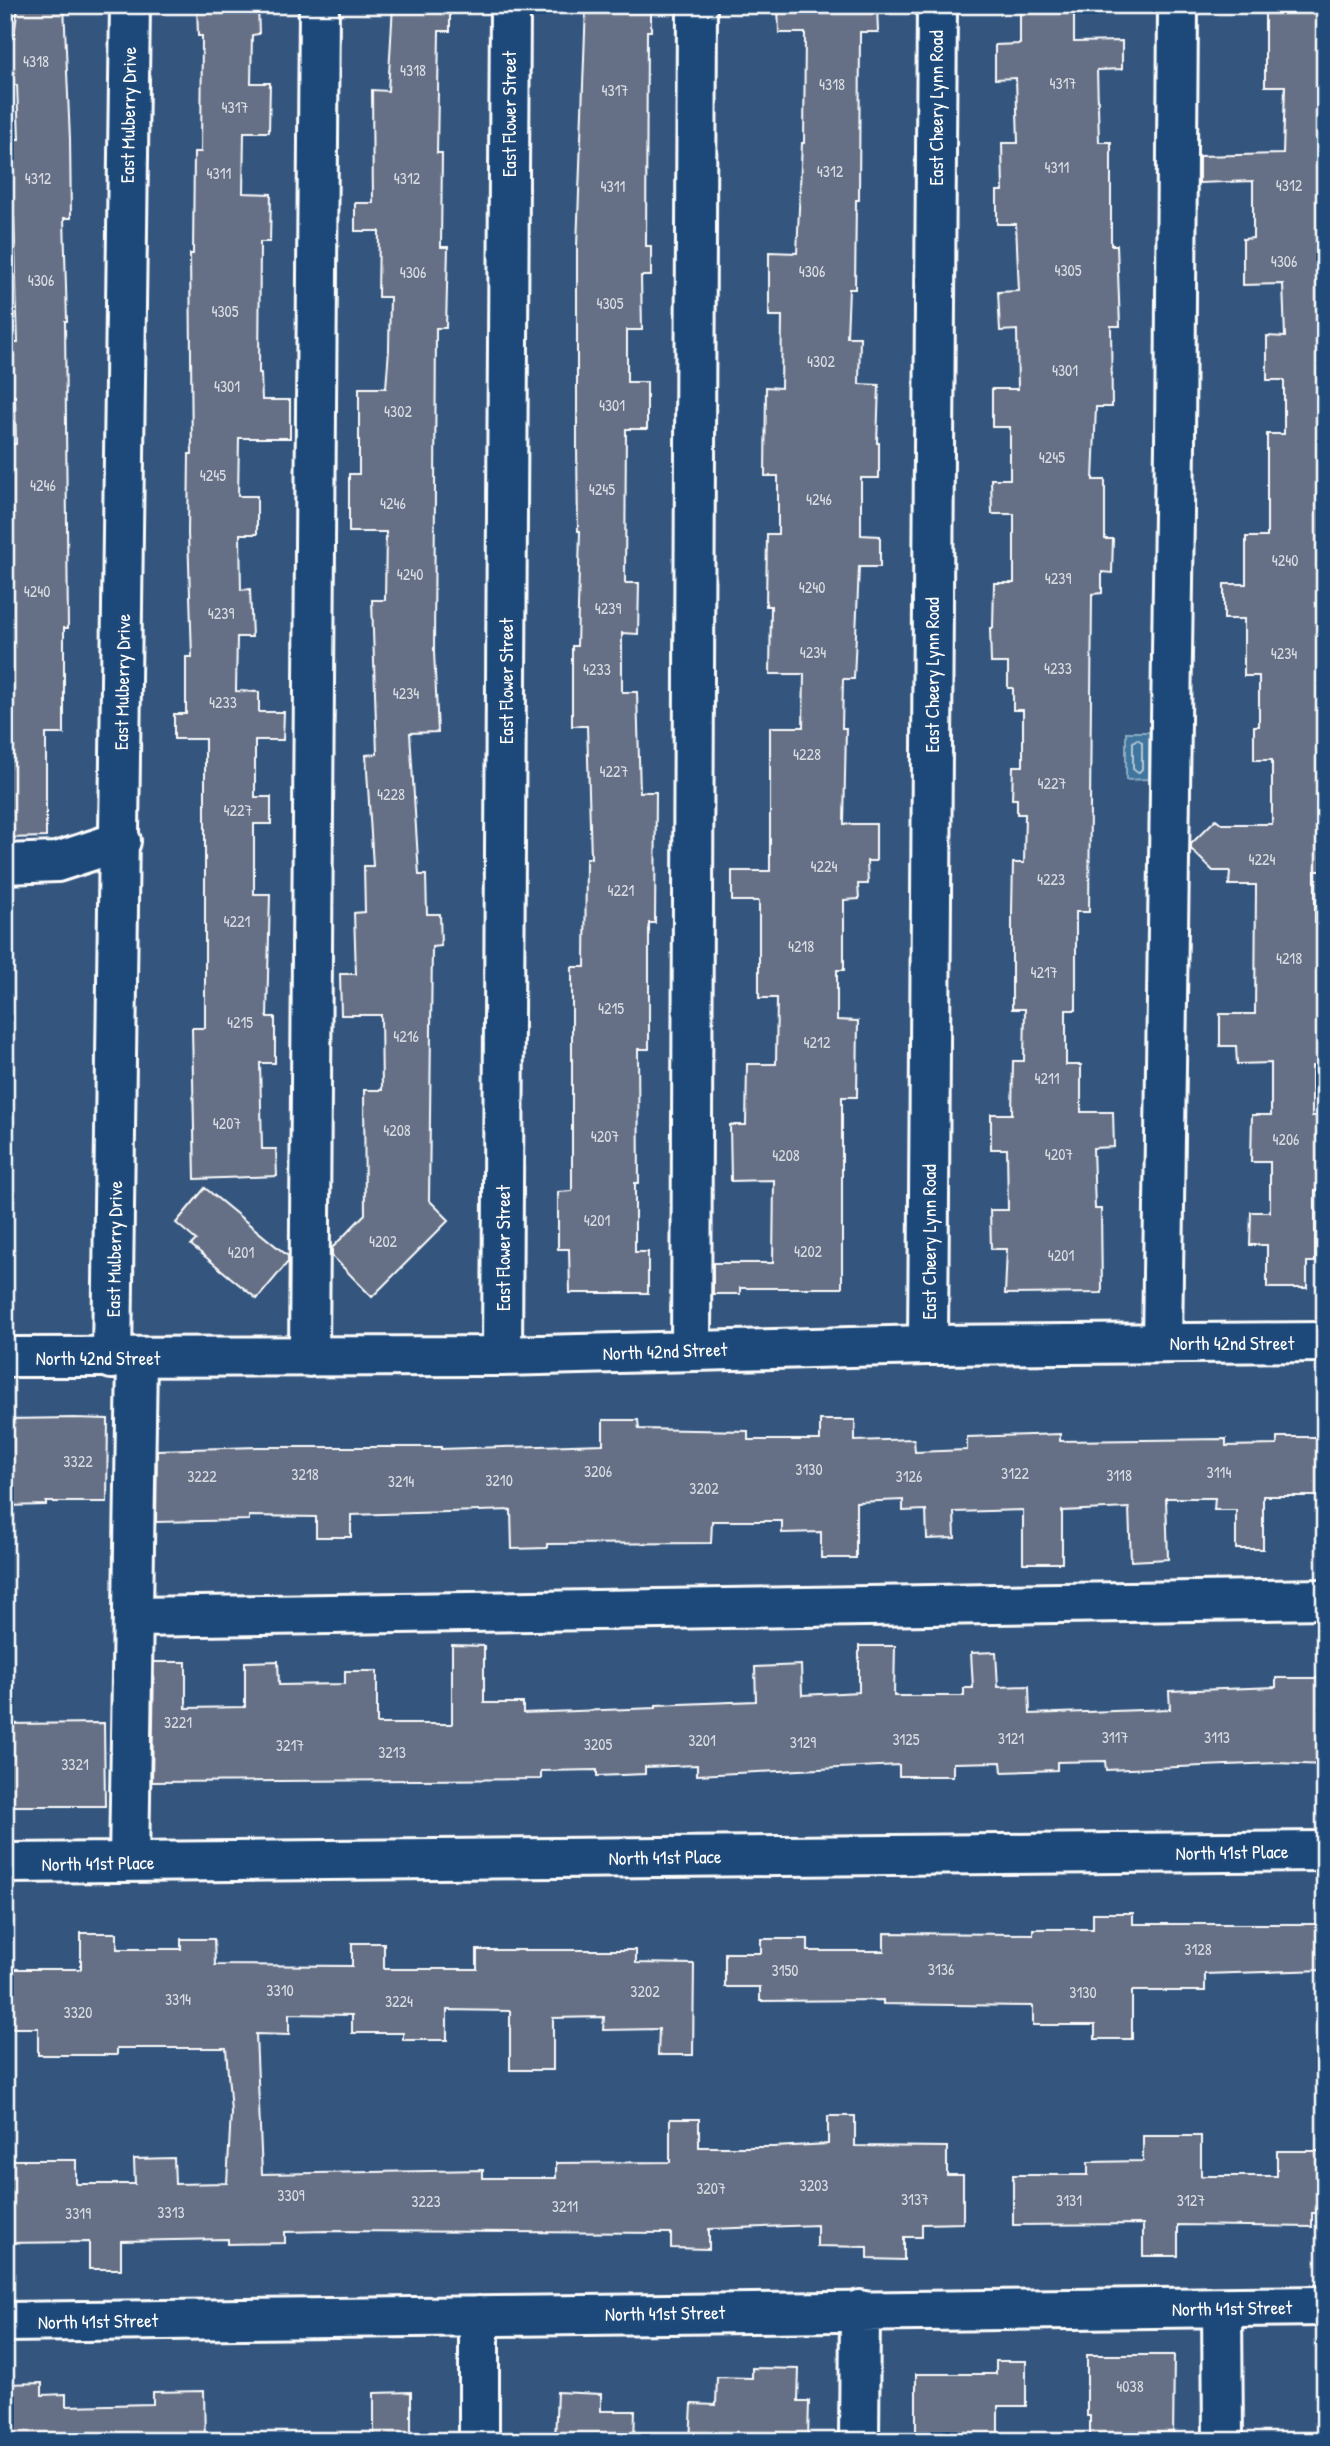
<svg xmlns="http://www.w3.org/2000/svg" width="1330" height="2446" viewBox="0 0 1330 2446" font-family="'Patrick Hand',sans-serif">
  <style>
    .water { fill: #40759d; stroke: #8cacc4; stroke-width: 2 }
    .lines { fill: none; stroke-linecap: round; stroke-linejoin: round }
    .shore { stroke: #b3c8d8; stroke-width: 2 }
    .building { fill: #656f86; stroke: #fff; stroke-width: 2 }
    .minor-casing { stroke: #fff; stroke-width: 44 }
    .minor { stroke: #1f4a7a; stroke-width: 38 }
    .labels { text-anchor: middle; stroke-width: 6; stroke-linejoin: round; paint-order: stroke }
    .number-label { font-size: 16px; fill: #d8dbe1 }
    .street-label { font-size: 19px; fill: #fff; stroke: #1f4a7a }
  </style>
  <rect width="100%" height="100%" fill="#34557e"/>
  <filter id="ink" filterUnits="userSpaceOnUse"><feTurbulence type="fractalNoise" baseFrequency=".0143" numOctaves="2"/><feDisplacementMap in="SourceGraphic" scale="14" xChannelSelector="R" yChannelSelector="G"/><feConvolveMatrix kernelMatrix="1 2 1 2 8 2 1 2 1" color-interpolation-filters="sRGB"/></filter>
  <g filter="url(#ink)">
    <path class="water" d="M1126,732H1149V779L1126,780Z"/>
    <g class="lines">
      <path class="shore" d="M1137,739L1142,742V769L1138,773L1133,769V742Z"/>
    </g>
    <path class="building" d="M18,5H64L70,139L71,218H64L67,321H65L68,628H64V734H46V837L5,838V755H13V701H5V444H16L15,396H5V343H18L14,218H5V139H19L17,85H5V38H14Z
      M197,5H258L259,34L252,35L251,83H270L269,132H244L243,193L271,194L270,242H260L259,373H261L262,400H290V438H239L238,496H257V534H240L241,590L250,589L252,637H237L236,691L259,692V712H284L283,740H255V797H271V824H254V894H270L267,1017H275V1063H260L262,1149H276L277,1176L195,1179L192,1028H205V739H174V714H186V657H192L188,533L189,454H192L190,254H193L194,152H201L202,36H198Z
      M393,5H450V31H439L437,153H442L441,247H448L446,328H436L434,652L438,732L410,733L419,875H426L427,914H440L441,946L432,947L429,1200L449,1220L372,1297L332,1256V1248L365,1214L364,1090H382L381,1015H341L340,974H356L354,913L365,912L364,866H373L366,755L377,754L372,600H385L386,532H349V474H359V388H386L389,349L390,297H378L379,231H355V203H373L372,90L388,91Z
      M586,5H651V31H647L646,246H651V276H641L642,330H627V382H647V429H626L625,583H639L638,634L622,633V692H637L640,792H656L655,923H649V1049H638L639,1183H635V1252H648V1293H570L569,1249H558V1192L572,1191V967H585L586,858H591L587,726H572V646H577L580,531H578L577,448V246Z
      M778,5H877L878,32H860L859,200H856L855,289H849L847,337H860L859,384L879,385L877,443H879V478H861V535L880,536V567H859L854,679H843L842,728H846L844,824H876V861H867L868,884H858L859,899L844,900V970H837V1020L858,1021L857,1097H842V1288H740V1294H713V1263H773L774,1180L731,1181L730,1125H746L747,1064H776L777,998H759V901H732V871H770V727H803L804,674H770L771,606H766L767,534H778V476H765L766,387L781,388L782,316H769V252L797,253L802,143H804L805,33H779Z
      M1020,5H1074V42L1122,41V69L1097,70L1099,142H1111V245H1117L1120,326H1111L1112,407H1096L1093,480H1105V539H1113L1112,573L1102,572V593L1092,594L1089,912H1076V1010H1066V1065H1081V1112H1113L1114,1147L1093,1148L1095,1209H1101L1102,1293L1005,1294L1007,1249H991L990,1210H1008L1007,1149H991V1114H1012L1013,1061H1024L1025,1009H1012V910L1013,863H1024L1025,814H1017V799H1012L1013,766H1023V710H1013V688H1008V663H991L990,628H993L994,583H1014V514H992L991,479H1010V427H992V389H1018L1017,330L1000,331L998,292L1019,291L1016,224H997V191H1003L1002,143H1018L1016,78L995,79V45L1020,44Z
      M1265,5H1325V676H1320L1319,727H1325V801L1323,871H1315V923H1323L1322,1014H1325V1040L1324,1066H1312V1116H1322L1321,1191H1315V1262H1307V1288H1267V1245H1250L1251,1212H1270V1162H1251L1252,1115H1271V1063L1237,1064L1236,1046H1220V1014H1255L1256,885H1229L1230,871H1213L1191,849V844L1216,819L1222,824H1272V760H1254V726H1259V676H1244V619H1224V584H1246V537H1267V434H1284V380H1267V336L1285,337L1283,284L1243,285V239L1253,238V181L1199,183V156L1283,154L1285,86H1265Z
      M205,1188L288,1256V1262L257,1299L191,1245L196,1240L176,1223Z
      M74,1418L108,1419L107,1502H46V1505L5,1506V1419Z
      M603,1420H638L639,1429L748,1431V1440H820V1420H855V1441L914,1439L915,1452L967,1450V1437L1060,1434V1441L1226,1439V1446L1277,1445V1437H1325V1496H1263V1549H1236V1510H1214L1215,1498H1166L1168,1559L1131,1561L1129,1508L1062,1511V1563H1023V1510L954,1512L955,1538L927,1539L926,1510L903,1511V1500L856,1502V1558H821V1532L782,1533V1521H712L711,1543L547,1544V1548L512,1549L511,1510L351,1515V1537H316V1517L249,1516V1520L156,1522L157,1450L258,1447H441V1449L603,1444Z
      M452,1645L484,1646V1703H523V1713L656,1708V1705L756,1701L755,1667L801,1665L802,1695L859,1692V1646H895L894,1696H964V1688H973L971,1653L996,1652L998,1687L1029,1686L1030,1714L1170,1709L1169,1691L1276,1687V1678H1324L1325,1765L1276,1763L1106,1770L1105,1761L1057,1762V1770L1002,1772L1001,1762L953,1763V1776H899V1765L697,1775V1765L645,1767V1774L597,1776V1770L541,1771V1779L152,1782L154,1662H186V1708L245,1707V1662L278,1661L279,1685L345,1684V1671H377V1724H452Z
      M104,1723L105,1806H11V1801H5V1724Z
      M1093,1913H1133V1924H1325V1970L1205,1974V1991H1132V2039H1095V2025H1033V2006L883,2004V2000L760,2001V1987H725V1953H761V1939H808V1951H884V1933L1033,1934V1929H1093Z
      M81,1933H117V1949H181V1939H214L215,1965L352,1966V1943H384V1969H477V1950H636V1963L694,1964L693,2055H658L659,2029L603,2030L604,2017L553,2018V2070H510V2011L447,2010V2040H403V2033H352V2015L289,2014V2035L256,2034L262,2174L483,2170V2178H556V2163L670,2162V2119H699V2147H774L828,2144V2116H855V2146L947,2147V2175H963V2223L922,2224V2237H904V2260L868,2259V2247L817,2246V2225L709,2229V2249L671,2248V2233L326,2231L285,2232V2243L228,2244V2239L121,2241V2269H89V2242L5,2243V2160H76V2184H135L134,2159L174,2158L175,2184L227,2183L231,2112L226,2048H117V2055H38V2028H5V1969H81Z
      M1143,2136H1201V2176H1277V2151H1325V2213H1312V2227L1178,2225V2256H1143V2224L1013,2225V2175H1088V2162L1143,2161Z
      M1087,2355H1174L1173,2441H1090V2416H1087Z
      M996,2361H1026V2406H998V2441H916V2374H996Z
      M752,2368L799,2369L798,2401H809L808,2441H690L692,2404L716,2405L717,2377L752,2378Z
      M42,2383V2395L66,2394V2406L153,2404V2392L204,2391L205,2441H5V2384Z
      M411,2392V2441H374V2393Z
      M557,2392L601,2394V2411H635L634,2441H555Z"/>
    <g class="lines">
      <defs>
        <path id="minor" d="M5,864L57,862L121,841
          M1162,1343L1175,445L1178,5
          M928,1345L937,5
          M691,1350L697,5
          M502,1356L510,5
          M5,1357L502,1356L928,1345L1325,1342
          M309,1357L319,5
          M112,1359L130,5
          M134,1617L1325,1599
          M129,1862L137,1359
          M5,1863L1325,1851
          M1222,2308L1223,2441
          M5,2322L1325,2306
          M479,2441V2316
          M859,2441L860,2310"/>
      </defs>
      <use href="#minor" class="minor-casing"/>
      <use href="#minor" class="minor"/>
    </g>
  </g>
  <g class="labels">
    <g class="number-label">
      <text x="36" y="67">4318</text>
      <text x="413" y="76">4318</text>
      <text x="1063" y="89">4317</text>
      <text x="832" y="90">4318</text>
      <text x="615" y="96">4317</text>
      <text x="235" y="113">4317</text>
      <text x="1057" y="173">4311</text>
      <text x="830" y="177">4312</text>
      <text x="219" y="179">4311</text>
      <text x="38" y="184">4312</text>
      <text x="407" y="184">4312</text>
      <text x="1289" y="191">4312</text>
      <text x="613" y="192">4311</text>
      <text x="1284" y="267">4306</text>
      <text x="1068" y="276">4305</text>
      <text x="812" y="277">4306</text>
      <text x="413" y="278">4306</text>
      <text x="41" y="286">4306</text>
      <text x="610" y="309">4305</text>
      <text x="225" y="317">4305</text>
      <text x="821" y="367">4302</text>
      <text x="1065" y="376">4301</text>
      <text x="227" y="392">4301</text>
      <text x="612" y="411">4301</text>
      <text x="398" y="417">4302</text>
      <text x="1052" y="463">4245</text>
      <text x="213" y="481">4245</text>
      <text x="43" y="491">4246</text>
      <text x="602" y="495">4245</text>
      <text x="819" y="505">4246</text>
      <text x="393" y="509">4246</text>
      <text x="1285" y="566">4240</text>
      <text x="410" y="580">4240</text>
      <text x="1058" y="584">4239</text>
      <text x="812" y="593">4240</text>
      <text x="37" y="597">4240</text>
      <text x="608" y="614">4239</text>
      <text x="221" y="619">4239</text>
      <text x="813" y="658">4234</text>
      <text x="1284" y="659">4234</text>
      <text x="1058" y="674">4233</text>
      <text x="597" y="675">4233</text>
      <text x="406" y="699">4234</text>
      <text x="223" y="708">4233</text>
      <text x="807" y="760">4228</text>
      <text x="614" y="777">4227</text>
      <text x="1052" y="789">4227</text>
      <text x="391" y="800">4228</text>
      <text x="238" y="816">4227</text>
      <text x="1262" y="865">4224</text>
      <text x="824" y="872">4224</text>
      <text x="1051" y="885">4223</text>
      <text x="621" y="896">4221</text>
      <text x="237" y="927">4221</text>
      <text x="801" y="952">4218</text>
      <text x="1289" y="964">4218</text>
      <text x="1044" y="978">4217</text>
      <text x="611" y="1014">4215</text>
      <text x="240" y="1028">4215</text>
      <text x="406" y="1042">4216</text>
      <text x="817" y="1048">4212</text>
      <text x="1047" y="1084">4211</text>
      <text x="227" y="1129">4207</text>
      <text x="397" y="1136">4208</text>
      <text x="605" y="1142">4207</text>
      <text x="1286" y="1145">4206</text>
      <text x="1059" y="1160">4207</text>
      <text x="786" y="1161">4208</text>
      <text x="597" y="1226">4201</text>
      <text x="383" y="1247">4202</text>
      <text x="808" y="1257">4202</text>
      <text x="241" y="1258">4201</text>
      <text x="1061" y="1261">4201</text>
      <text x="78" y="1467">3322</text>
      <text x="809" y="1475">3130</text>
      <text x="598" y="1477">3206</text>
      <text x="1219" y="1478">3114</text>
      <text x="1015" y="1479">3122</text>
      <text x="305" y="1480">3218</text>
      <text x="1119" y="1481">3118</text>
      <text x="202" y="1482">3222</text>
      <text x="909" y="1482">3126</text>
      <text x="499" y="1486">3210</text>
      <text x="401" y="1487">3214</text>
      <text x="704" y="1494">3202</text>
      <text x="178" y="1728">3221</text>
      <text x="1115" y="1743">3117</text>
      <text x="1217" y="1743">3113</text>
      <text x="1011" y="1744">3121</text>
      <text x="906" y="1745">3125</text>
      <text x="702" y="1746">3201</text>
      <text x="803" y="1748">3129</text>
      <text x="598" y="1750">3205</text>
      <text x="290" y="1751">3217</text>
      <text x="392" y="1758">3213</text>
      <text x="75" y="1770">3321</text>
      <text x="1198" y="1955">3128</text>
      <text x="941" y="1975">3136</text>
      <text x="785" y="1976">3150</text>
      <text x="280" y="1996">3310</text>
      <text x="645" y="1997">3202</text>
      <text x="1083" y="1998">3130</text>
      <text x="178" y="2005">3314</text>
      <text x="399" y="2007">3224</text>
      <text x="78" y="2018">3320</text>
      <text x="814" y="2191">3203</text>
      <text x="711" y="2194">3207</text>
      <text x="291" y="2201">3309</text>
      <text x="915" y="2205">3137</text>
      <text x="1069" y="2206">3131</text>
      <text x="1191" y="2206">3127</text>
      <text x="426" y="2207">3223</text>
      <text x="565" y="2212">3211</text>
      <text x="171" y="2218">3313</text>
      <text x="78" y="2219">3319</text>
      <text x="1130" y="2392">4038</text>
    </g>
    <g class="street-label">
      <text transform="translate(936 108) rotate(-90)" y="7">East Cheery Lynn Road</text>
      <text transform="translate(509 114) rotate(-90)" y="7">East Flower Street</text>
      <text transform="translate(128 115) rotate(-89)" y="7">East Mulberry Drive</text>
      <text transform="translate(932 675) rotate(-90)" y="7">East Cheery Lynn Road</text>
      <text transform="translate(506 681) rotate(-90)" y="7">East Flower Street</text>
      <text transform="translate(122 682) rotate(-89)" y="7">East Mulberry Drive</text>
      <text transform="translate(929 1242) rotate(-90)" y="7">East Cheery Lynn Road</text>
      <text transform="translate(503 1248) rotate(-90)" y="7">East Flower Street</text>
      <text transform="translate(114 1249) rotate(-89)" y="7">East Mulberry Drive</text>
      <text x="1232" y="1350">North 42nd Street</text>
      <text transform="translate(665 1351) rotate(-2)" y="7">North 42nd Street</text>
      <text x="98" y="1365">North 42nd Street</text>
      <text transform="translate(1232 1852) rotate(-1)" y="7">North 41st Place</text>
      <text transform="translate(665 1857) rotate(-1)" y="7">North 41st Place</text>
      <text transform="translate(98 1863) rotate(-1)" y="7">North 41st Place</text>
      <text transform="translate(1232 2308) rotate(-1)" y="7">North 41st Street</text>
      <text transform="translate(665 2313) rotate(-1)" y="7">North 41st Street</text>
      <text transform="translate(98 2321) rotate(-1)" y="7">North 41st Street</text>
    </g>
  </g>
  <rect width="1330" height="2446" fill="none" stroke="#1f4a7a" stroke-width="28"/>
  <rect x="14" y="14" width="1302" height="2418" fill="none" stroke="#fff" stroke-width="2.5" filter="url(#ink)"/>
</svg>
